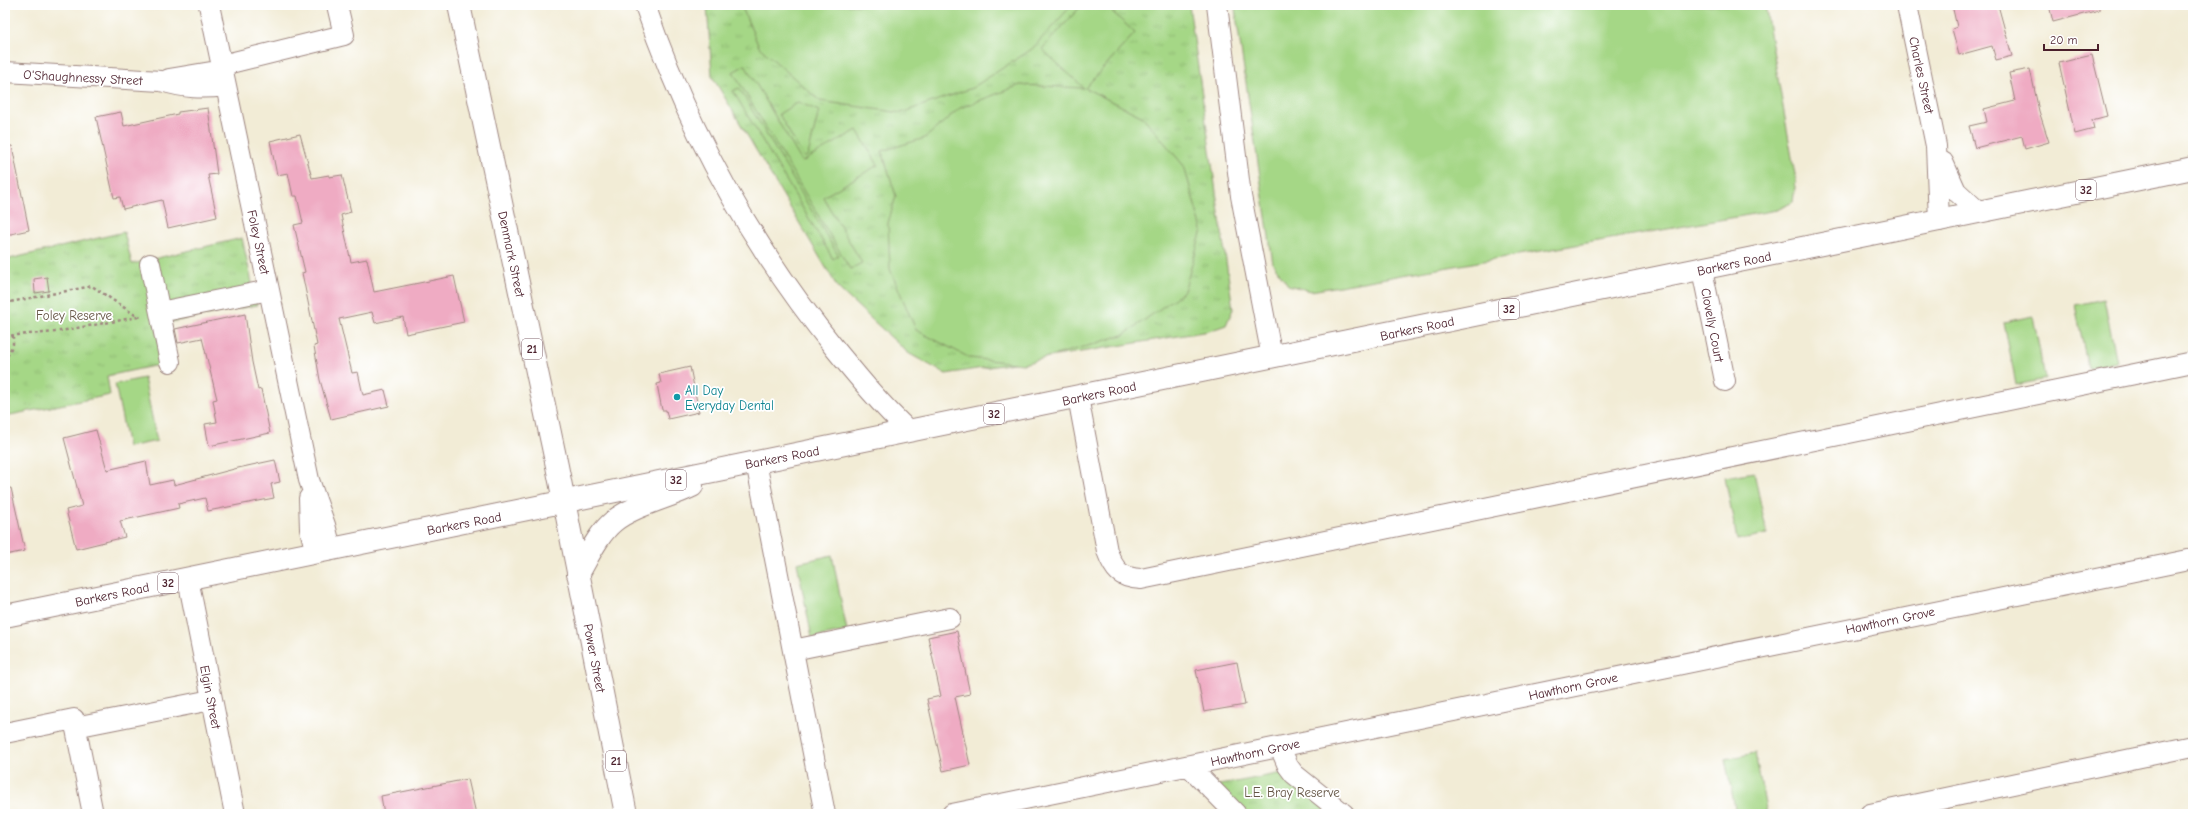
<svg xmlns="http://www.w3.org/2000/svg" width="2198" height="819" viewBox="0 0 2198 819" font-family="'Comic Neue',sans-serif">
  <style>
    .grass { fill: url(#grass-tufts); stroke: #787b58 }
    .pitch { fill: #a5d786; stroke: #787b58 }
    .building { fill: #efabc3 }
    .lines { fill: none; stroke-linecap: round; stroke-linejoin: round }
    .minor-casing { stroke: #9e8680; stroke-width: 22 }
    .major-casing { stroke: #9e8680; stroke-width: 24 }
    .path { stroke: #9e8680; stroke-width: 2.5; stroke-dasharray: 3 3; stroke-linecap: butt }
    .minor { stroke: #fff; stroke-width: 20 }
    .major { stroke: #fff; stroke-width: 22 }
    .culture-dot { fill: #0f9aa8; stroke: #fff; stroke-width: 1.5 }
    .labels { text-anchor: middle; stroke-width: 3.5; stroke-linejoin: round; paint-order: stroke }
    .shield { fill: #fff; stroke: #80626b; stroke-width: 1 }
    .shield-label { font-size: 12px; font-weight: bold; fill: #4a1f2b }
    .street-label { font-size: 13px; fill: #4a1f2b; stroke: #fff }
    .park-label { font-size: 13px; fill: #655646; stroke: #fff }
    .culture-label { font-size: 13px; fill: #0d838f; stroke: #fff; text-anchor: start }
  </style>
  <defs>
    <pattern id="grass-tufts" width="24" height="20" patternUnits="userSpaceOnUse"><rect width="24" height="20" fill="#a5d786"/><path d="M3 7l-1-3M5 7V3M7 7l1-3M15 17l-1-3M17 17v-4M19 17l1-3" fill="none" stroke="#90b874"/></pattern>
  </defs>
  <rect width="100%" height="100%" fill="#fff"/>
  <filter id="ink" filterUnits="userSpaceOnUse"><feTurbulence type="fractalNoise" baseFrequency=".025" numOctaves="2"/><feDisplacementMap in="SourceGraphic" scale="8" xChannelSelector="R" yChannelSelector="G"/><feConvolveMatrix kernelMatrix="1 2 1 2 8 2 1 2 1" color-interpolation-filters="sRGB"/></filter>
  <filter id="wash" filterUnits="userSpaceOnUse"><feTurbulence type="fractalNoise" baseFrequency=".012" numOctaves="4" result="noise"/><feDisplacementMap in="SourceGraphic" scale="16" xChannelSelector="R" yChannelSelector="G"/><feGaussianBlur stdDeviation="0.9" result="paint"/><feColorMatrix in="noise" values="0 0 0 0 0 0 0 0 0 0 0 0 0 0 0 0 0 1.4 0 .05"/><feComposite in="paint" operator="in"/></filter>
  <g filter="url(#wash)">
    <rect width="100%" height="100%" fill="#f2ecd6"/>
    <path class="grass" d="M707,5H1189L1233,309L1226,325L1209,331L946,374L908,353L838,288L712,76Z
      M124,232L132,264L242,238L257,305L156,325L163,364L107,376L110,395L5,416V260Z
      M1298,770L1353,814H1230L1204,788Z"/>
    <path class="pitch" d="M741,5H1072L1032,49L972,88L901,113L820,101L759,47Z
      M1082,5H1105L1135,33L1085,88L1143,117L1184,166L1202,230L1185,288L1182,293L1125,334L1091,345L1023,364L970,358L916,330L890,269L888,223L896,196L882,151L925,138L960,108L1020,85L1084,88L1042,49Z
      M1237,5H1765L1796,180L1793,202L1777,210L1311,291L1288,285L1273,264L1235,9Z
      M745,65L802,162L857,130L878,165L823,197L862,263L850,269L733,72Z
      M739,88L838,255L833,259L733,91Z
      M798,102L819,111L808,155L804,158L779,114Z
      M2104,299L2117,362L2088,368L2075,305Z
      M2033,316L2045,379L2016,385L2004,322Z
      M144,378L157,441L128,447L115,384Z
      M1754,472L1767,534L1737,540L1725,477Z
      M832,555L847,631L812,638L797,563Z
      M1755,753L1767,814H1736L1725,759Z"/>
    <g id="blocks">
      <path class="building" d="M1952,5H1998L2012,56L1996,60L1992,46L1959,55L1952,29L1957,27Z
        M2049,5H2099V10L2053,22Z
        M2092,55L2107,116L2092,120L2094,129L2075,134L2059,63Z
        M2030,69L2039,111L2049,142L2025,149L2022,136L1975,148L1969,126L1987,122L1984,109L2015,101L2009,73Z
        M208,108L217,174L208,175L217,217L168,228L162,200L123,209L120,197L114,198L96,117L121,112L124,126L178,114V112Z
        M300,134L312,178L329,175V177L342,175L351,212L341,215L351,262L367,259L374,292L454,276L464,322L406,334L403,317L375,323L372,312L339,319L352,373L358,372L363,395L385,390L389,406L331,419L320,380L314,346L317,345L302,273L305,272L294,225L303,223L297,196H293L288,173L277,175L270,141Z
        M5,146H12L29,230L11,234H5Z
        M47,277L49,291L35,293L34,279Z
        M245,314L252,362L258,390L261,389L270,433L209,446L205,424L217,422L213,400L217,399L202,338L178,343L175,329Z
        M690,367L699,412L668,419L666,410H662L657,384L661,383L659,374Z
        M96,430L107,470L146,461L150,485L173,480L174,485L238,468L275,460L280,482L271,484L274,498L208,511L205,498L178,504L179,508L120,521L125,537L76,549L66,510L82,506L64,438Z
        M11,488L25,551L5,555V489Z
        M957,631L970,694L955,697L970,765L943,771L927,699L941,696L928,637Z
        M1237,662L1245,705L1204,712L1196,670Z
        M468,779L476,814H384L381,796Z"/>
    </g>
  </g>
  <g filter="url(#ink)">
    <use href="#blocks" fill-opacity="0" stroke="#9e8680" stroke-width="1"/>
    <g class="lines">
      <defs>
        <path id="minor" d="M209,5L309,480L325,525L331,549
          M645,5C688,131 752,246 836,350C859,378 882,406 909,431
          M1217,5L1241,196L1272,357
          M1907,5L1936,146L1939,221
          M222,65L344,35L337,5
          M5,72L161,81C186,88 201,89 226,86
          M169,79L223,70
          M1943,162L1956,191L1979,212
          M150,264L170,362
          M1702,270L1725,381
          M160,312L269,290
          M1078,397L1107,551C1114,570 1120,578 1141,579L2193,362
          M756,462L825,814
          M309,498L310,529L316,553
          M188,579L235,814
          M793,650L950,618
          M75,727L211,700
          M5,733L74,719L93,814
          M1280,747L1288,766L1294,774L1344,814
          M1189,766L1236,814
          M952,814L2193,559
          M1870,814L2193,746"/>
        <path id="major" d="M459,5L557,466L626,814
          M578,574C588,557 598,534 614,521C634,505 668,498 692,486
          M5,616L2193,168"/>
      </defs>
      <use href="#minor" class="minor-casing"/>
      <use href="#major" class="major-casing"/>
      <path class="path" d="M5,303L92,286L138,317L141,316
        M5,336L55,332L138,317
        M5,361L13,344V336"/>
      <use href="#minor" class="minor"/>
      <use href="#major" class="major"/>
    </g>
  </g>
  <circle class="culture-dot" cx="677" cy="397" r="4"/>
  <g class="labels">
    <g class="shield">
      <rect x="2076" y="180" width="20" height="20" rx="3"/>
      <rect x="1499" y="299" width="20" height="20" rx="3"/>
      <rect x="522" y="339" width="20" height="20" rx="3"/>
      <rect x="984" y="404" width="20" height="20" rx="3"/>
      <rect x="666" y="470" width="20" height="20" rx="3"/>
      <rect x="158" y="573" width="20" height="20" rx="3"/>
      <rect x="606" y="751" width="20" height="20" rx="3"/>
    </g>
    <g class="shield-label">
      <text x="2086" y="194">32</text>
      <text x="1509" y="313">32</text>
      <text x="532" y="353">21</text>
      <text x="994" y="418">32</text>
      <text x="676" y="484">32</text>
      <text x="168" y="587">32</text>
      <text x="616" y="765">21</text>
    </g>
    <g class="street-label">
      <text transform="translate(1922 75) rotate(78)" y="5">Charles Street</text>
      <text transform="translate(83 77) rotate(3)" y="5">O'Shaughnessy Street</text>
      <text transform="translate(259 242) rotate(78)" y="5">Foley Street</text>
      <text transform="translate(512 254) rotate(78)" y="5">Denmark Street</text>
      <text transform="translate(1734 263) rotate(-12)" y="5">Barkers Road</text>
      <text transform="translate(1713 325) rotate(79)" y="5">Clovelly Court</text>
      <text transform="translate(1417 328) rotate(-12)" y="5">Barkers Road</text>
      <text transform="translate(1099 393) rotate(-12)" y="5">Barkers Road</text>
      <text transform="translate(782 457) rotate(-11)" y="5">Barkers Road</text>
      <text transform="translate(464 523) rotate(-11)" y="5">Barkers Road</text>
      <text transform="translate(112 594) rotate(-12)" y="5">Barkers Road</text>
      <text transform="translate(1890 620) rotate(-12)" y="5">Hawthorn Grove</text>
      <text transform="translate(595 658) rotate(79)" y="5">Power Street</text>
      <text transform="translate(1573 686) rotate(-12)" y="5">Hawthorn Grove</text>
      <text transform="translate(211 697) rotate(79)" y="5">Elgin Street</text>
      <text transform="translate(1255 752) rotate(-12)" y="5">Hawthorn Grove</text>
    </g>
    <g class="park-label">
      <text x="74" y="320">Foley Reserve</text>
      <text x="1292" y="797">L.E. Bray Reserve</text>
    </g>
    <g class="culture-label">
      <text x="685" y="395">All Day<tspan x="685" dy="15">Everyday Dental</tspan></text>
    </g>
  </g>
  <rect width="2198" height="819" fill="none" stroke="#fff" stroke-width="20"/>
  <path d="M2044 44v6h54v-6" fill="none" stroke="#4a1f2b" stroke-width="2"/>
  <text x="2050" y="44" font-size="12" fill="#4a1f2b" stroke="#ffffff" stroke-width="3" paint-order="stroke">20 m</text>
</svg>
